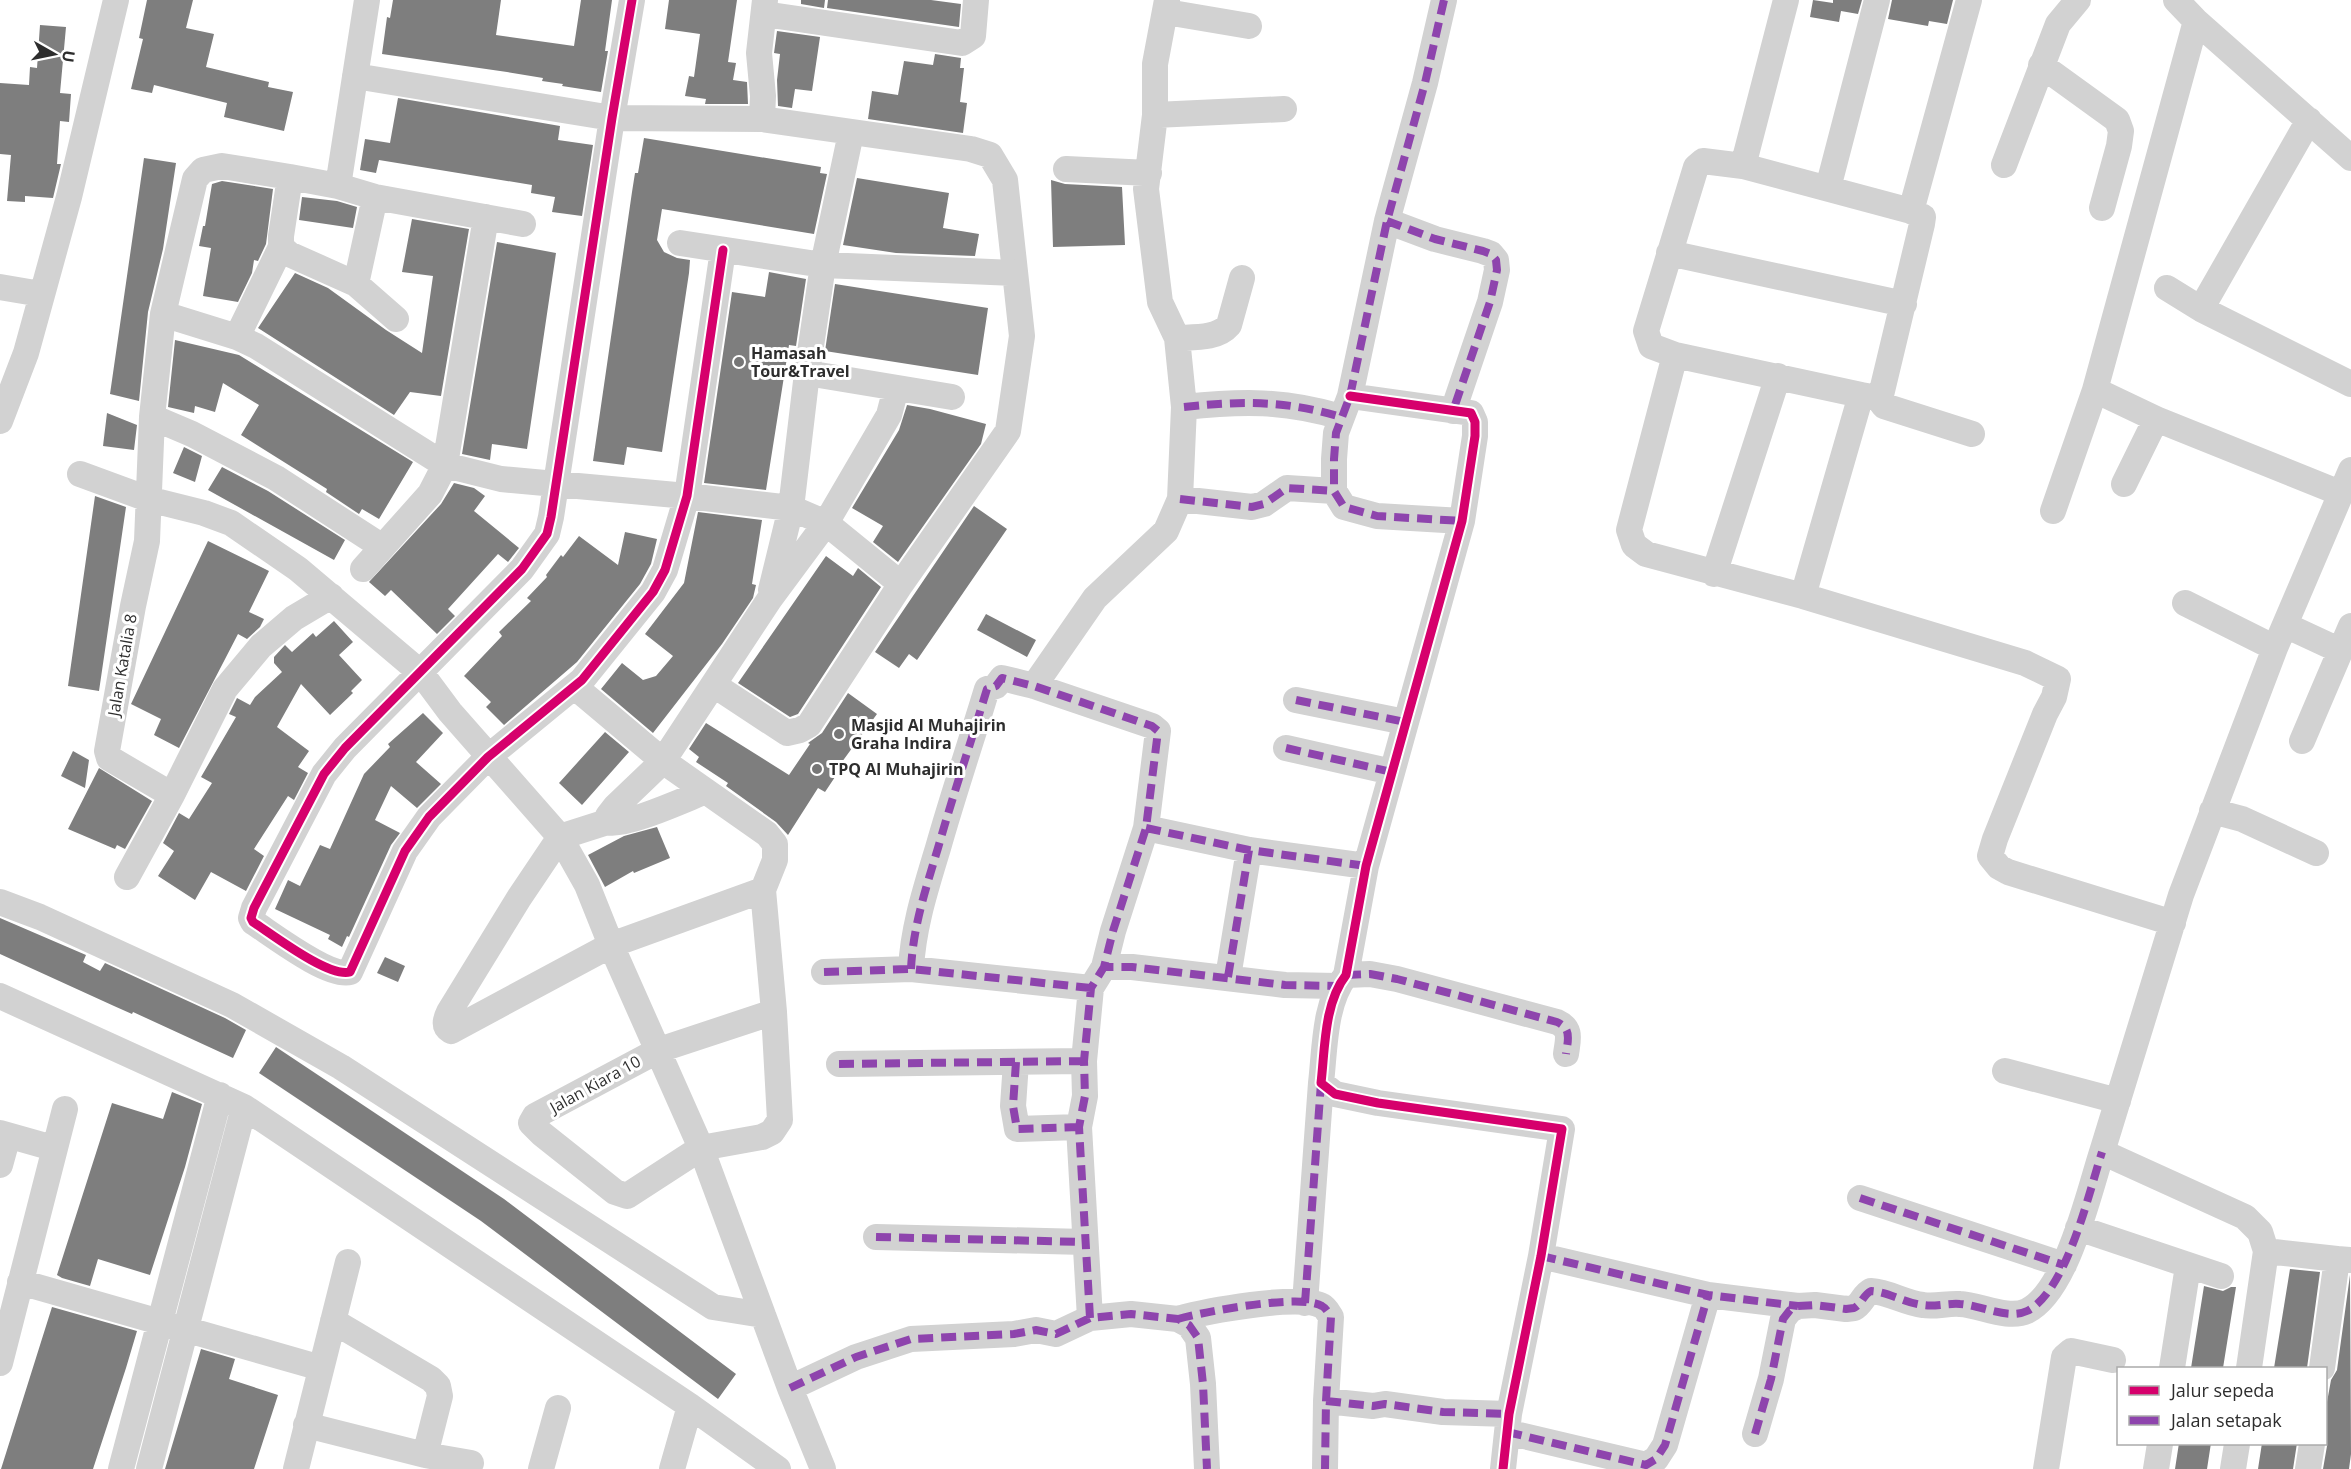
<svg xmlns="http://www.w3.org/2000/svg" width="2351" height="1469" viewBox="0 0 2351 1469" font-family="'Open Sans',sans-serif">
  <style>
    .building { fill: #7e7e7e }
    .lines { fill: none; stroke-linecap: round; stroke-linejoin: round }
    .minor { stroke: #d2d2d2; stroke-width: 26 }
    .quiet { stroke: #8e44ad; stroke-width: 8; stroke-dasharray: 15 8; stroke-linecap: butt }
    .cycleway-casing { stroke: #fff; stroke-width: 13 }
    .cycleway { stroke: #d6006c; stroke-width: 9 }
    .poi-dot { fill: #767676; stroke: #fff; stroke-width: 2 }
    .labels { text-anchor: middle; stroke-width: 6; stroke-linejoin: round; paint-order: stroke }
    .poi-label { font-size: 16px; font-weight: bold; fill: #2d2d2d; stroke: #fff; text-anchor: start }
    .street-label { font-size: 16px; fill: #2d2d2d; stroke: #fff }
  </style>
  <rect width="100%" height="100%" fill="#fff"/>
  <path class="building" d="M147,0H193L186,28L214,34L206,67L269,82L268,87L293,92L284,131L224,117L227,103L154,85L152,93L131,89L143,39L139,38Z
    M393,0H501L496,35L574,46L581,0H612L605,51H608L601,92L562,86L563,84L542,81L543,78L507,72L382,54L387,17L390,18Z
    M669,0H737L728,62L736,63L733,80L747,82L748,104H705L706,99L685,96L689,76L694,77L700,34L665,29Z
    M801,0H825L824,8L801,4Z
    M828,0H931L961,4L959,27L827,8Z
    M1813,0L1833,3V0H1862L1858,14L1841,11L1839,22L1810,17Z
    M1892,0H1953L1947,24L1929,21L1928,26L1888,19Z
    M40,25L66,27L60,93L71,94L69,122L60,121L57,164H61L53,198L25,196V202L7,201L11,155L0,154V83L29,85L30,67L37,68Z
    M777,31L820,37L812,91L795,89L792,108L778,106L777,80L780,54L774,53Z
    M935,54L961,58L960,68H964L960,102L967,103L963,133L868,119L872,91L898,95L904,61L933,65Z
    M398,98L560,126L558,140L593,145L582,216L552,212L555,197L531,193L532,185L379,160L376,173L360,170L365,139L390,143Z
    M644,138L821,167L820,173L827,174L814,234L662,209L657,240L664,252L677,258L690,260L689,273L662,452L627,447L624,465L593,461L632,192L635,173H638Z
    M144,158L176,163L163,249L148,312L139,401L110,394Z
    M857,178L949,193L943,228L979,234L975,256L896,253L843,245Z
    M1051,180L1065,184L1122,187L1125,245L1053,247Z
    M222,181L273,189L266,244L258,261L254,260L252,273L238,302L203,296L211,248L199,246L203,226H205L212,184Z
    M302,197L337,201L357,207L353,228L299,220Z
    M412,219L469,229L441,396L410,392L394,415L258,328L295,273L328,288L386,330L422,353L433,276L402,272Z
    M497,242L556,253L527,449L492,444L490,460L462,454Z
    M769,272L806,279L796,346L789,345L766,490L704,483L732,292L765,297Z
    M835,284L988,308L978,375L825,351Z
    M175,340L239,355L413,462L379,519L362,509L359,514L326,492L327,489L241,435L259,405L223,383L215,412L195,406L194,413L168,407Z
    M907,405L930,409L986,424L981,444L898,562L873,542L883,526L852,508L899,430Z
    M107,413L137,425L134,450L103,446Z
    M184,447L202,456L195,482L173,473Z
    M222,467L268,491L345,540L334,560L208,490Z
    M454,483L474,488L485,496L474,511L519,548L508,562L498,554L448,609L455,616L437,634L391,590L385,596L369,582L441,504Z
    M95,496L126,507L99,691L68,686Z
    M974,506L1007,529L917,660L909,654L899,668L875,652Z
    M698,512L762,520L752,584L756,585L753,598L722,644L653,733L601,689L622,663L643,680L656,676L673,656L645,634L684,583Z
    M625,532L657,539L651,564L640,584L577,662L504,725L486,707L491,702L464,676L502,636L499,632L531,601L527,598L547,577L546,575L561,555L563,557L579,536L618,565Z
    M208,541L269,571L249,612L264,619L260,627L247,639L238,634L179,748L154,735L161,719L131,704Z
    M826,556L853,576L858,568L881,587L798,714L790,717L738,683Z
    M986,614L1036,640L1027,657L977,630Z
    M334,621L353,642L339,655L362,680L351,691L353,693L330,715L301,684L277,727L309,751L298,767L308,773L294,800L288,796L254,849L264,856L246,891L211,872L195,900L158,876L174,851L163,843L179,813L189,819L212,783L201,777L236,717L229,714L237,698L250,705L255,697L282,672L274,663V657L285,645L292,652L313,633L316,637Z
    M848,693L877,714L839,766L841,768L825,792L818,788L788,835L776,822L726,786L728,783L696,762L699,757L689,749L706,723L789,775L810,744L808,743L822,733Z
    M423,713L443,733L416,762L441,784L417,808L391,786L375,820L400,833L391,845L349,937L347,936L342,947L328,939L330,935L275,909L288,880L300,886L320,845L330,849L364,774L390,747L388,744Z
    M605,732L629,752L582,805L559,783Z
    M73,751L89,760L85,788L61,776Z
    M99,768L152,801L125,849L117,845L115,849L68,829Z
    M657,827L670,858L634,873L633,871L605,887L588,855L624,836Z
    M0,918L86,955L83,962L100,971L105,963L225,1018L246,1030L233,1058L133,1012L132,1014L114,1006L0,954Z
    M385,957L405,966L398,982L377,973Z
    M276,1047L504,1199L736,1374L718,1399L481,1221L259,1073Z
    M172,1092L202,1104L185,1167L150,1275L98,1259L90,1286L62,1278L57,1275L112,1103L163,1119Z
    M2290,1269L2320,1272L2307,1368H2274Z
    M2350,1275L2351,1454L2349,1469H2323L2327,1446L2325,1413L2331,1380L2337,1370Z
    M2204,1286L2223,1291L2231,1287H2236L2223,1368H2191Z
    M52,1307L137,1331L126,1368L93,1469H1Z
    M201,1349L235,1359L229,1379L278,1395L254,1469H165Z
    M2179,1443H2211L2207,1469H2175Z
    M2262,1443H2297L2293,1469H2258Z"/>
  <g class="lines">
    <path class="minor" d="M632,0L612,118L551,517L547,534L522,569L345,748L324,774L254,908L251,918L253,922C273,935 329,978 350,972L405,851L429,817L488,757L582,680L653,592L665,570L687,496L723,250
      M1444,0L1425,83L1387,221L1350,396L1336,433L1334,459V491L1344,507L1377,516L1462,521
      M1969,0L1911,211L1923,217L1922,224L1881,395L1878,398L1861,395L1803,596L2025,663L2058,679L2054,697L2045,714L1995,839L1990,856L1999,867L2008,872L2173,923
      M2176,0L2196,21L2351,158
      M1166,12L1249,26
      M764,14L962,43L973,36L976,0
      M2041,65L2117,120L2121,131L2119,146L2102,208
      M355,76L612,118L762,119L971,149L990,155L1005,180L1022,336L1008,431L901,584L809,725L800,730L787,733L714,685
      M1155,115L1284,109
      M762,119L763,96L759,53L765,0
      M2004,165L2058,24L2078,0
      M1743,166L1786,0
      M1066,169L1149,173
      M290,177L281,236V247L289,254L356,284L396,319
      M338,186L367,0
      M1828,188L1877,0
      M1387,221L1435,239L1483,251L1491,254L1496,260L1497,270L1490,302L1453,411
      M680,243L823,265L1015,273
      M1669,253L1904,304
      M356,284L375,197
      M0,287L41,294
      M2167,288L2201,309L2351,384
      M2201,309L2309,120
      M163,314L237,337L256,346L445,465L501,479L687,496L791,508L826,523L901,584
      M237,337L281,247
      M1177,338C1194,337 1217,339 1229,325L1242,278
      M1675,355L1629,530L1634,545L1646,554L1803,596
      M807,373L952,397
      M2095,390L2156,419L2340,493
      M1861,395L1675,355L1651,346L1646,331L1696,167L1703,161L1743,166L1911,211
      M1350,396L1471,413L1475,422V436L1462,521L1366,866L1346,975C1324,1003 1325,1049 1321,1083L1335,1094L1378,1103L1562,1129L1541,1256L1509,1414L1503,1469
      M1878,398L1884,406L1972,434
      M1184,407C1242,401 1284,400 1341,417
      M152,417L192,434L276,478L381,546
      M0,421L26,353L69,197L116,0
      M80,474L148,499L204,513L231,523L298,569L421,673L450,712L560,837L587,885L611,945L701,1148L790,1388L823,1469
      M2124,484L2156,419
      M1180,499L1252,507L1264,504L1287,488L1334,491
      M2053,511L2095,390L2196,21
      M363,569L430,494L445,465L486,217
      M1714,574L1778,376
      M771,590L791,508L807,373L823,265L851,133
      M2185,603L2275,648
      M2285,625L2341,651
      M1034,686L1095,598L1166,531L1180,499L1184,407L1177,338L1160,302L1146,189L1155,115V64L1167,0
      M575,687L663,761L767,834L775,844V860L763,890L774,1012L780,1120L772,1132L762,1137L701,1148L627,1196L615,1192L542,1134L531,1123L535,1116L659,1050L774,1012
      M1296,700L1405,722
      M2302,741L2351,626
      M1286,748L1392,772
      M704,792C686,799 623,828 607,822L560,837L519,898L449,1012C445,1020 443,1026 451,1031L611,945L763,890
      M172,795L109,758L107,751L133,606L147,541L152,417L163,314L195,179L203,170L222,166L290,177L338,186L375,197L523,224
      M2212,811L2242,819L2316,853
      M607,822L608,816L615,807L663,761L769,600L826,523L889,415L896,388
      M1146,828L1249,850L1366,866
      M127,877L172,795L225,689L261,646L294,618L331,596
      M0,902L40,917L232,1005L341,1067L713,1307L763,1315
      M911,969C913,927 926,888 938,848C953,795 971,742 987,689L996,686L1002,678L1034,686L1152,726L1158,731L1146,828L1113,931L1104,967H1132L1285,985L1337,986
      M824,972L911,969L1091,988
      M1346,975L1370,974L1397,979L1557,1022C1572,1029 1568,1039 1566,1054
      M1228,977L1249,850
      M0,996L244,1107L690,1406L778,1469
      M1016,1062L1013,1106L1017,1129L1079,1127
      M839,1064L1084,1061
      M2005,1071L2118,1101
      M0,1133L53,1148
      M0,1165L8,1136
      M1860,1198L2064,1265
      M2078,1228L2221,1276
      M876,1237L1085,1242
      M2266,1251L2337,1259
      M1541,1256L1708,1295L1798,1306
      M20,1282L321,1368
      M1305,1303L1321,1083
      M1090,1318L1079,1127L1085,1096L1084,1061L1091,988L1104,967
      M1178,1319C1203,1312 1301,1293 1322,1306C1326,1308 1329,1314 1331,1317L1326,1401L1325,1469
      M333,1321L431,1379L438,1386L440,1396L425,1455
      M0,1363L65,1109
      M2172,1368L2188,1266
      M2249,1368L2266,1251L2260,1232L2245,1217L2102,1152L2181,895L2275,648L2351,470
      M2322,1368L2337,1259L2351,1260
      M790,1388L856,1357L911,1339L1014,1334L1036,1330L1056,1334L1090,1318L1131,1314L1178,1319L1189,1325L1198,1338L1203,1384L1207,1469
      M1326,1401L1373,1406L1385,1404L1443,1412L1509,1414
      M306,1425L425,1455L471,1463
      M1507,1432L1646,1465L1656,1459L1665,1445L1708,1295
      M1755,1434L1771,1379L1783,1319L1790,1310L1798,1306L1815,1305L1846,1309L1854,1308C1862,1304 1863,1295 1871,1291C1889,1292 1905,1303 1923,1305C1935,1307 1948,1303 1960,1304C1980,1305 2008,1320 2027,1311C2067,1291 2089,1192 2102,1152
      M121,1469L220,1095
      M149,1469L244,1107
      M296,1469L348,1262
      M541,1469L558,1408
      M672,1469L690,1406
      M2046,1469L2064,1357L2071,1351L2113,1360
      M2156,1469L2160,1444
      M2233,1469L2237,1444
      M2308,1469L2312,1444"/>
    <path class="quiet" d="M1444,0L1425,83L1387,221L1350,396L1336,433L1334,459V491L1344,507L1377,516L1462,521
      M1387,221L1435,239L1483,251L1491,254L1496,260L1497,270L1490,302L1453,411
      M1184,407C1242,401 1284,400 1341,417
      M1180,499L1252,507L1264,504L1287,488L1334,491
      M1296,700L1405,722
      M1286,748L1392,772
      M1146,828L1249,850L1366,866
      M911,969C913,927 926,888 938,848C953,795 971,742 987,689L996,686L1002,678L1034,686L1152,726L1158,731L1146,828L1113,931L1104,967H1132L1285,985L1337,986
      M824,972L911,969L1091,988
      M1346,975L1370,974L1397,979L1557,1022C1572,1029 1568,1039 1566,1054
      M1228,977L1249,850
      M1016,1062L1013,1106L1017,1129L1079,1127
      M839,1064L1084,1061
      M1860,1198L2064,1265
      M876,1237L1085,1242
      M1541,1256L1708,1295L1798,1306
      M1305,1303L1321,1083
      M1090,1318L1079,1127L1085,1096L1084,1061L1091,988L1104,967
      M1178,1319C1203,1312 1301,1293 1322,1306C1326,1308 1329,1314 1331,1317L1326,1401L1325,1469
      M790,1388L856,1357L911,1339L1014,1334L1036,1330L1056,1334L1090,1318L1131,1314L1178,1319L1189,1325L1198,1338L1203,1384L1207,1469
      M1326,1401L1373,1406L1385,1404L1443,1412L1509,1414
      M1507,1432L1646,1465L1656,1459L1665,1445L1708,1295
      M1755,1434L1771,1379L1783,1319L1790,1310L1798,1306L1815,1305L1846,1309L1854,1308C1862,1304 1863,1295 1871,1291C1889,1292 1905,1303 1923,1305C1935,1307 1948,1303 1960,1304C1980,1305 2008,1320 2027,1311C2067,1291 2089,1192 2102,1152"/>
    <defs>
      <path id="cycleway" d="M632,0L612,118L551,517L547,534L522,569L345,748L324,774L254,908L251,918L253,922C273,935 329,978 350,972L405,851L429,817L488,757L582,680L653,592L665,570L687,496L723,250
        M1350,396L1471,413L1475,422V436L1462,521L1366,866L1346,975C1324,1003 1325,1049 1321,1083L1335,1094L1378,1103L1562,1129L1541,1256L1509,1414L1503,1469"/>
    </defs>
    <use href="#cycleway" class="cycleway-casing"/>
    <use href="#cycleway" class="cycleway"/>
  </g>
  <g class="poi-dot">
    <circle cx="739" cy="362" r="6"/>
    <circle cx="839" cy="734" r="6"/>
    <circle cx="817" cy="769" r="6"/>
  </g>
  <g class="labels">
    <g class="poi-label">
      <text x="751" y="359">Hamasah<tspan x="751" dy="18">Tour&amp;Travel</tspan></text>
      <text x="851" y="731">Masjid Al Muhajirin<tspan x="851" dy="18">Graha Indira</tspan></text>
      <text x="829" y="775">TPQ Al Muhajirin</text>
    </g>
    <g class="street-label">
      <text transform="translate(122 665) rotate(-80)" y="6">Jalan Katalia 8</text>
      <text transform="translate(595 1084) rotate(-29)" y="6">Jalan Kiara 10</text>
    </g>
  </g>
  <rect x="2117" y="1367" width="210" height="78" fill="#ffffff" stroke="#ababab" stroke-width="1.5"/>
  <rect x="2129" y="1386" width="30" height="9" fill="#d6006c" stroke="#ababab" stroke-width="1.5"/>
  <text x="2171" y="1397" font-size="18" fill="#2d2d2d">Jalur sepeda</text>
  <rect x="2129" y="1416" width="30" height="9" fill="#8e44ad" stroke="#ababab" stroke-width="1.5"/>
  <text x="2171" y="1427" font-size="18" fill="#2d2d2d">Jalan setapak</text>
  <g transform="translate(54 54) rotate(99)" stroke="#ffffff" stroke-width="4.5" paint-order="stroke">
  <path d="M0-4.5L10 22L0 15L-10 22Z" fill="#2d2d2d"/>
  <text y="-9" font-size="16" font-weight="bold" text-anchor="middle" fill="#2d2d2d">U</text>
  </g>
</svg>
